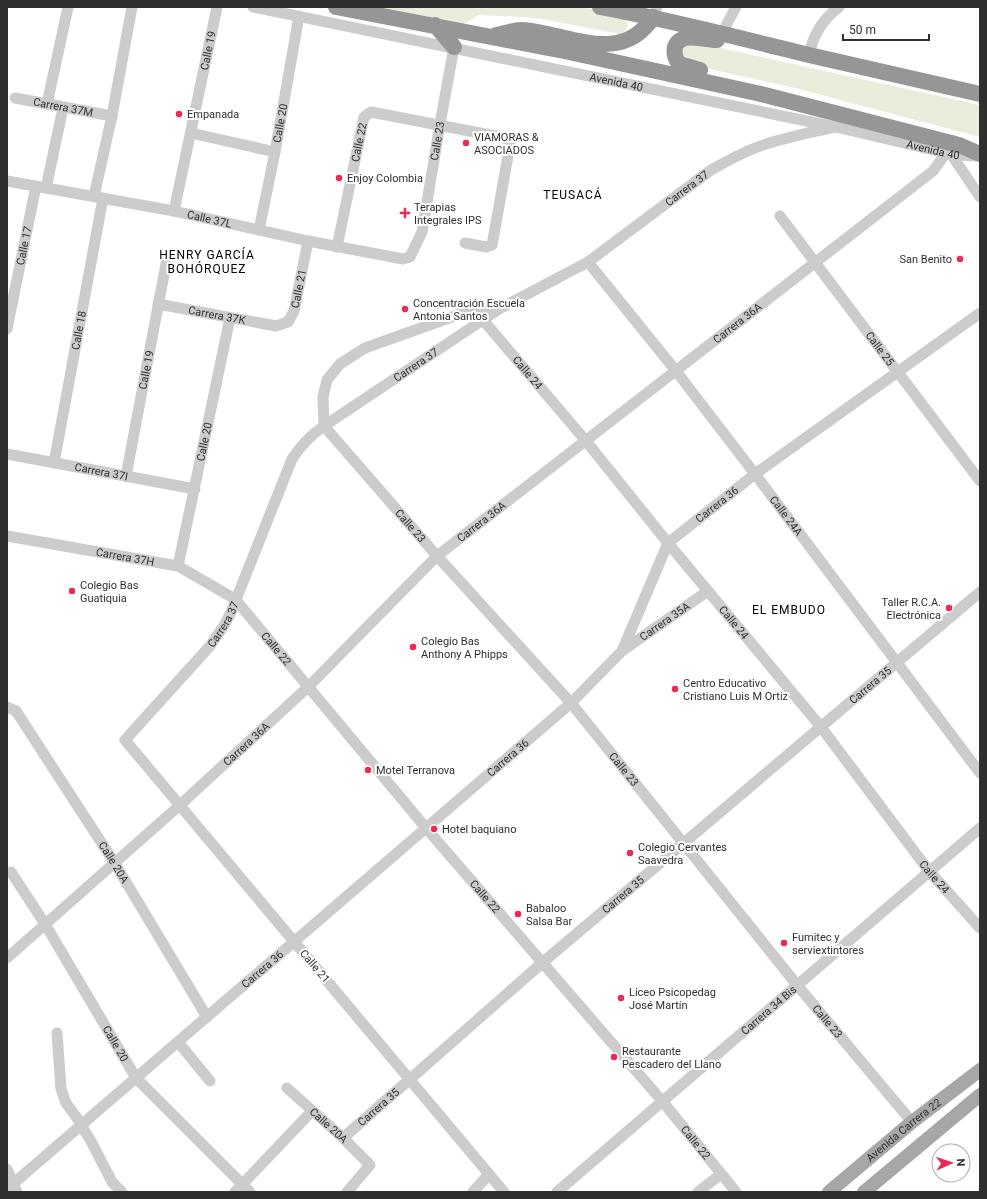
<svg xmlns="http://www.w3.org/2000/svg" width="987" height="1199" viewBox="0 0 987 1199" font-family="Roboto,sans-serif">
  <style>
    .green { fill: #e8eddc }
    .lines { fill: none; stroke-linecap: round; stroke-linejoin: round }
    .minor { stroke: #ccc; stroke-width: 11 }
    .major { stroke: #a7a7a7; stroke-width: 14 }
    .highway { stroke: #969696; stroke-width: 16 }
    .poi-dot { fill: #ed2958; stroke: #fff; stroke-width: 1.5 }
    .labels { text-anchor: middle; stroke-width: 4; stroke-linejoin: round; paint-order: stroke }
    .street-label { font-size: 11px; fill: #2f2f2f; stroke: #fff }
    .poi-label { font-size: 11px; fill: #2f2f2f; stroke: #fff; text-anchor: start }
    .neighbourhood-label { font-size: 12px; letter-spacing: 1px; fill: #000; stroke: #fff }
  </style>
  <rect width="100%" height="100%" fill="#fff"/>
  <path class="green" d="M379,7H581L617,13L626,18L628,26L625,31L620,34L542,19L523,17L479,15L464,24Z
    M685,42L702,44L980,105V137L795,88L705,68L682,60L679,47Z"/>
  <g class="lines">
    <g class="minor">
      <path id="s1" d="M253,7L836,127L946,153L957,155L977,156"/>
      <path d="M653,17L657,7"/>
      <path d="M722,33L736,7"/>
      <path d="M809,55C813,35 823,19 839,7"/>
      <path id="s2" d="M15,98L112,116"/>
      <path d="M47,104L68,7"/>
      <path d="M191,133L275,152"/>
      <path d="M951,154L980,197"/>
      <path id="s3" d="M7,181L174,211L308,241L403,259L410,257L422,232L440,124L454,47"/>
      <path d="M46,188L63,108"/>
      <path d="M94,196L112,116L132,7"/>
      <path id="s4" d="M174,211L217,7"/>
      <path id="s5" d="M780,216L980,481"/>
      <path id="s6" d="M259,230L275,152L299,16"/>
      <path id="s7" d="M337,247L364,117L371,112L506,138L510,145L492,245L486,247L465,243"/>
      <path id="s8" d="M588,262L676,371L755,474L980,773"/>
      <path id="s9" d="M158,304L276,326L288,322L294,311L308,241"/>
      <path id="s10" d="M497,309L460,314L365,348L340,364L327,380L323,397L324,426L437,556L571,703L797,985L912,1122"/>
      <path id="s11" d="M483,320L586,441L668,543L821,727L929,871L980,928"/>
      <path id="s12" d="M7,329L36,186"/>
      <path id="s13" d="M7,454L195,489"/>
      <path id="s14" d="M54,463L103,198"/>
      <path id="s15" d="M126,476L166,264"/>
      <path id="s16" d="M7,536L178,566L235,599L426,828L663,1102L736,1192"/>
      <path id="s17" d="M178,566L230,318"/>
      <path id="s18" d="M622,651L708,591"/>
      <path id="s19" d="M7,707L16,711L114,862L207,1017"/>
      <path id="s20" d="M11,872L45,924L136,1078L250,1192"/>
      <path id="s21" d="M7,958L180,805L308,687L437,556L933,171L946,153"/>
      <path d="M57,1033L61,1089L66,1103L77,1118L92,1143L112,1182L122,1192"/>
      <path d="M178,1042L210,1081"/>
      <path id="s22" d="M287,1088L343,1138L370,1165L347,1192"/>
      <path id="s23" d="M343,1138L542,963L980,592"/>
      <path d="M7,1169L17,1192"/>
      <path id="s24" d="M7,1189L571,703L622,651L668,543L755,474L980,313"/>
      <path d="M235,1192L312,1111"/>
      <path d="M473,1192L489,1174"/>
      <path id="s25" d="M504,1192L125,740L210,646L225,624L231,612L292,459C301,445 311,435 324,426L499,309L588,262L711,170C725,162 740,154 755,148C781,138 809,133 836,127"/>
      <path id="s26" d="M557,1192L980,828"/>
      <path d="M698,1192L721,1174"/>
    </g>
    <g class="major">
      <path id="s27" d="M829,1192L912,1122L980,1070"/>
      <path d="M864,1192L980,1095"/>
    </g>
    <path class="highway" d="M336,7L569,52L761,94L959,145L980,154
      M600,7C670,20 740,38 809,55C866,68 923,81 980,94
      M435,25L454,47
      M496,35C504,34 515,29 523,30C569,34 622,66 653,17
      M700,70L679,64C673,55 671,43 685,38C692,36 709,40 717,40"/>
  </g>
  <g class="poi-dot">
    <circle cx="179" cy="114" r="4"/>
    <circle cx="466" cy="143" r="4"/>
    <circle cx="339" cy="178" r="4"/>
    <path d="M403 207h4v4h4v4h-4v4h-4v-4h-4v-4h4z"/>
    <circle cx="960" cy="259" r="4"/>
    <circle cx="405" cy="309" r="4"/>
    <circle cx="72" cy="591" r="4"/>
    <circle cx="949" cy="608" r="4"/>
    <circle cx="413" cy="647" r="4"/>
    <circle cx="675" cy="689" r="4"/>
    <circle cx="368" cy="770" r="4"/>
    <circle cx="434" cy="829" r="4"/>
    <circle cx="630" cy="853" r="4"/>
    <circle cx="518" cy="914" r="4"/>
    <circle cx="784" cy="943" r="4"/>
    <circle cx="621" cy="998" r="4"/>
    <circle cx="614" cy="1057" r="4"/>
  </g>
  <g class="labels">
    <g class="street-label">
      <text dy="4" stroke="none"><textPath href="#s4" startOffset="164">Calle 19</textPath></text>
      <text dy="4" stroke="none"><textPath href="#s1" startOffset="371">Avenida 40</textPath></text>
      <text dy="4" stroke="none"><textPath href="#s2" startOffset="49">Carrera 37M</textPath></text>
      <text dy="4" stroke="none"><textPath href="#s6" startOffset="109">Calle 20</textPath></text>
      <text dy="4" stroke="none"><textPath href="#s3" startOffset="531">Calle 23</textPath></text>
      <text dy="4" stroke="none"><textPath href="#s7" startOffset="107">Calle 22</textPath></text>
      <text dy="4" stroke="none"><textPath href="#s1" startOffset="695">Avenida 40</textPath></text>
      <text dy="4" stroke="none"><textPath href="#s25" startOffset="1402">Carrera 37</textPath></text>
      <text dy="4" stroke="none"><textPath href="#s3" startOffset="206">Calle 37L</textPath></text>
      <text dy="4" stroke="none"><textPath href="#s12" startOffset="85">Calle 17</textPath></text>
      <text dy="4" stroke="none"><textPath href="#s9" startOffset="168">Calle 21</textPath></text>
      <text dy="4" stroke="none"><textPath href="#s9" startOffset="60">Carrera 37K</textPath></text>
      <text dy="4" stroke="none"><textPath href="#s21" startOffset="969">Carrera 36A</textPath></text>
      <text dy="4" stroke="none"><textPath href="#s14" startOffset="135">Calle 18</textPath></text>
      <text dy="4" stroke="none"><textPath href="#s5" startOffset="166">Calle 25</textPath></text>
      <text dy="4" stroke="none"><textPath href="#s25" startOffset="1078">Carrera 37</textPath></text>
      <text dy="4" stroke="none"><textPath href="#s15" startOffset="108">Calle 19</textPath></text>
      <text dy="4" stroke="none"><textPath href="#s11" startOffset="69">Calle 24</textPath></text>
      <text dy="4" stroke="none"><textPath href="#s17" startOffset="127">Calle 20</textPath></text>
      <text dy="4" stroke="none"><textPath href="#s13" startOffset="96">Carrera 37I</textPath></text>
      <text dy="4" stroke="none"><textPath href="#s24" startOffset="997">Carrera 36</textPath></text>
      <text dy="4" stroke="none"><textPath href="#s8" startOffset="322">Calle 24A</textPath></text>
      <text dy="4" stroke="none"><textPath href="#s21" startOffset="645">Carrera 36A</textPath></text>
      <text dy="4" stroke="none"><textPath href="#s10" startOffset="367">Calle 23</textPath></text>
      <text dy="4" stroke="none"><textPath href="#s16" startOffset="120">Carrera 37H</textPath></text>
      <text dy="4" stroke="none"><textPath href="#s18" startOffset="52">Carrera 35A</textPath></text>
      <text dy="4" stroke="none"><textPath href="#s11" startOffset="393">Calle 24</textPath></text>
      <text dy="4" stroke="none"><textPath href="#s25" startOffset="742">Carrera 37</textPath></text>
      <text dy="4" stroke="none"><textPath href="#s16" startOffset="304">Calle 22</textPath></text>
      <text dy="4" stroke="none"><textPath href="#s23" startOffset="695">Carrera 35</textPath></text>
      <text dy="4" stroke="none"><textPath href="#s21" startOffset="321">Carrera 36A</textPath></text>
      <text dy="4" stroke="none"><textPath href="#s24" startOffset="661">Carrera 36</textPath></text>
      <text dy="4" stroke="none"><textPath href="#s10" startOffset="691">Calle 23</textPath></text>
      <text dy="4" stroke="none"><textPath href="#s19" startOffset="190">Calle 20A</textPath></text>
      <text dy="4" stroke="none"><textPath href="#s11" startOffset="717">Calle 24</textPath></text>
      <text dy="4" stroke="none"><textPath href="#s23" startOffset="371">Carrera 35</textPath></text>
      <text dy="4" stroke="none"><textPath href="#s16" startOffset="628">Calle 22</textPath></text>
      <text transform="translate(315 966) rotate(50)" y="4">Calle 21</text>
      <text dy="4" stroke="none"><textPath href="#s24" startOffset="337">Carrera 36</textPath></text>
      <text dy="4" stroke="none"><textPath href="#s26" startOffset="279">Carrera 34 Bis</textPath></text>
      <text dy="4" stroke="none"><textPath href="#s10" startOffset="1015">Calle 23</textPath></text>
      <text dy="4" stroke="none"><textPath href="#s20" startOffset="201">Calle 20</textPath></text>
      <text dy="4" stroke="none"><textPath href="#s23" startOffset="47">Carrera 35</textPath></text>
      <text dy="4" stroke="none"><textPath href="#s22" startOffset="56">Calle 20A</textPath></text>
      <text dy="4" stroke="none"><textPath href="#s27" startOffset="97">Avenida Carrera 22</textPath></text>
      <text dy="4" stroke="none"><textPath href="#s16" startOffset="952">Calle 22</textPath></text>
    </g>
    <g class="poi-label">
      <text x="187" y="118">Empanada</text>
      <text x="474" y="141">VIAMORAS &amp;<tspan x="474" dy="13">ASOCIADOS</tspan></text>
      <text x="347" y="182">Enjoy Colombia</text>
      <text x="414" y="211">Terapias<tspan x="414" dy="13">Integrales IPS</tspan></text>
      <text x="952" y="263" text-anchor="end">San Benito</text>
      <text x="413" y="307">Concentración Escuela<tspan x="413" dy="13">Antonia Santos</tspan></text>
      <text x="80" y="589">Colegio Bas<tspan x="80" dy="13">Guatiquia</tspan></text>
      <text x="941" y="606" text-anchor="end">Taller R.C.A.<tspan x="941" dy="13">Electrónica</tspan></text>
      <text x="421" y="645">Colegio Bas<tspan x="421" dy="13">Anthony A Phipps</tspan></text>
      <text x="683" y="687">Centro Educativo<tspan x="683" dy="13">Cristiano Luis M Ortiz</tspan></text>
      <text x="376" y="774">Motel Terranova</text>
      <text x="442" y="833">Hotel baquiano</text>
      <text x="638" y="851">Colegio Cervantes<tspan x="638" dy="13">Saavedra</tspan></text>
      <text x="526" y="912">Babaloo<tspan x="526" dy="13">Salsa Bar</tspan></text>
      <text x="792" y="941">Fumitec y<tspan x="792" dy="13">serviextintores</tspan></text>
      <text x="629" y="996">Liceo Psicopedag<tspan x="629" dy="13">José Martín</tspan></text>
      <text x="622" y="1055">Restaurante<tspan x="622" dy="13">Pescadero del Llano</tspan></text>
    </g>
    <g class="neighbourhood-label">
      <text x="573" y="199">TEUSACÁ</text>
      <text x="207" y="259">HENRY GARCÍA<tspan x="207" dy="14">BOHÓRQUEZ</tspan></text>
      <text x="789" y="614">EL EMBUDO</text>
    </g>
  </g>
  <rect width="987" height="1199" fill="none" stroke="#2f2f2f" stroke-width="16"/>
  <g transform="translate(951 1163) rotate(87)"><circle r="19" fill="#ffffff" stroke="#acacac"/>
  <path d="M0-3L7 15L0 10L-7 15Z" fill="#ed2958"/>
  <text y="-6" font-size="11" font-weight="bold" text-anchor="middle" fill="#2f2f2f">N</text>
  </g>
  <path d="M843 34v6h86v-6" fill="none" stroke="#2f2f2f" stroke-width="2"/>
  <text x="849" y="34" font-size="12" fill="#2f2f2f" stroke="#ffffff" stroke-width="3" paint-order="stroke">50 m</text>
</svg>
